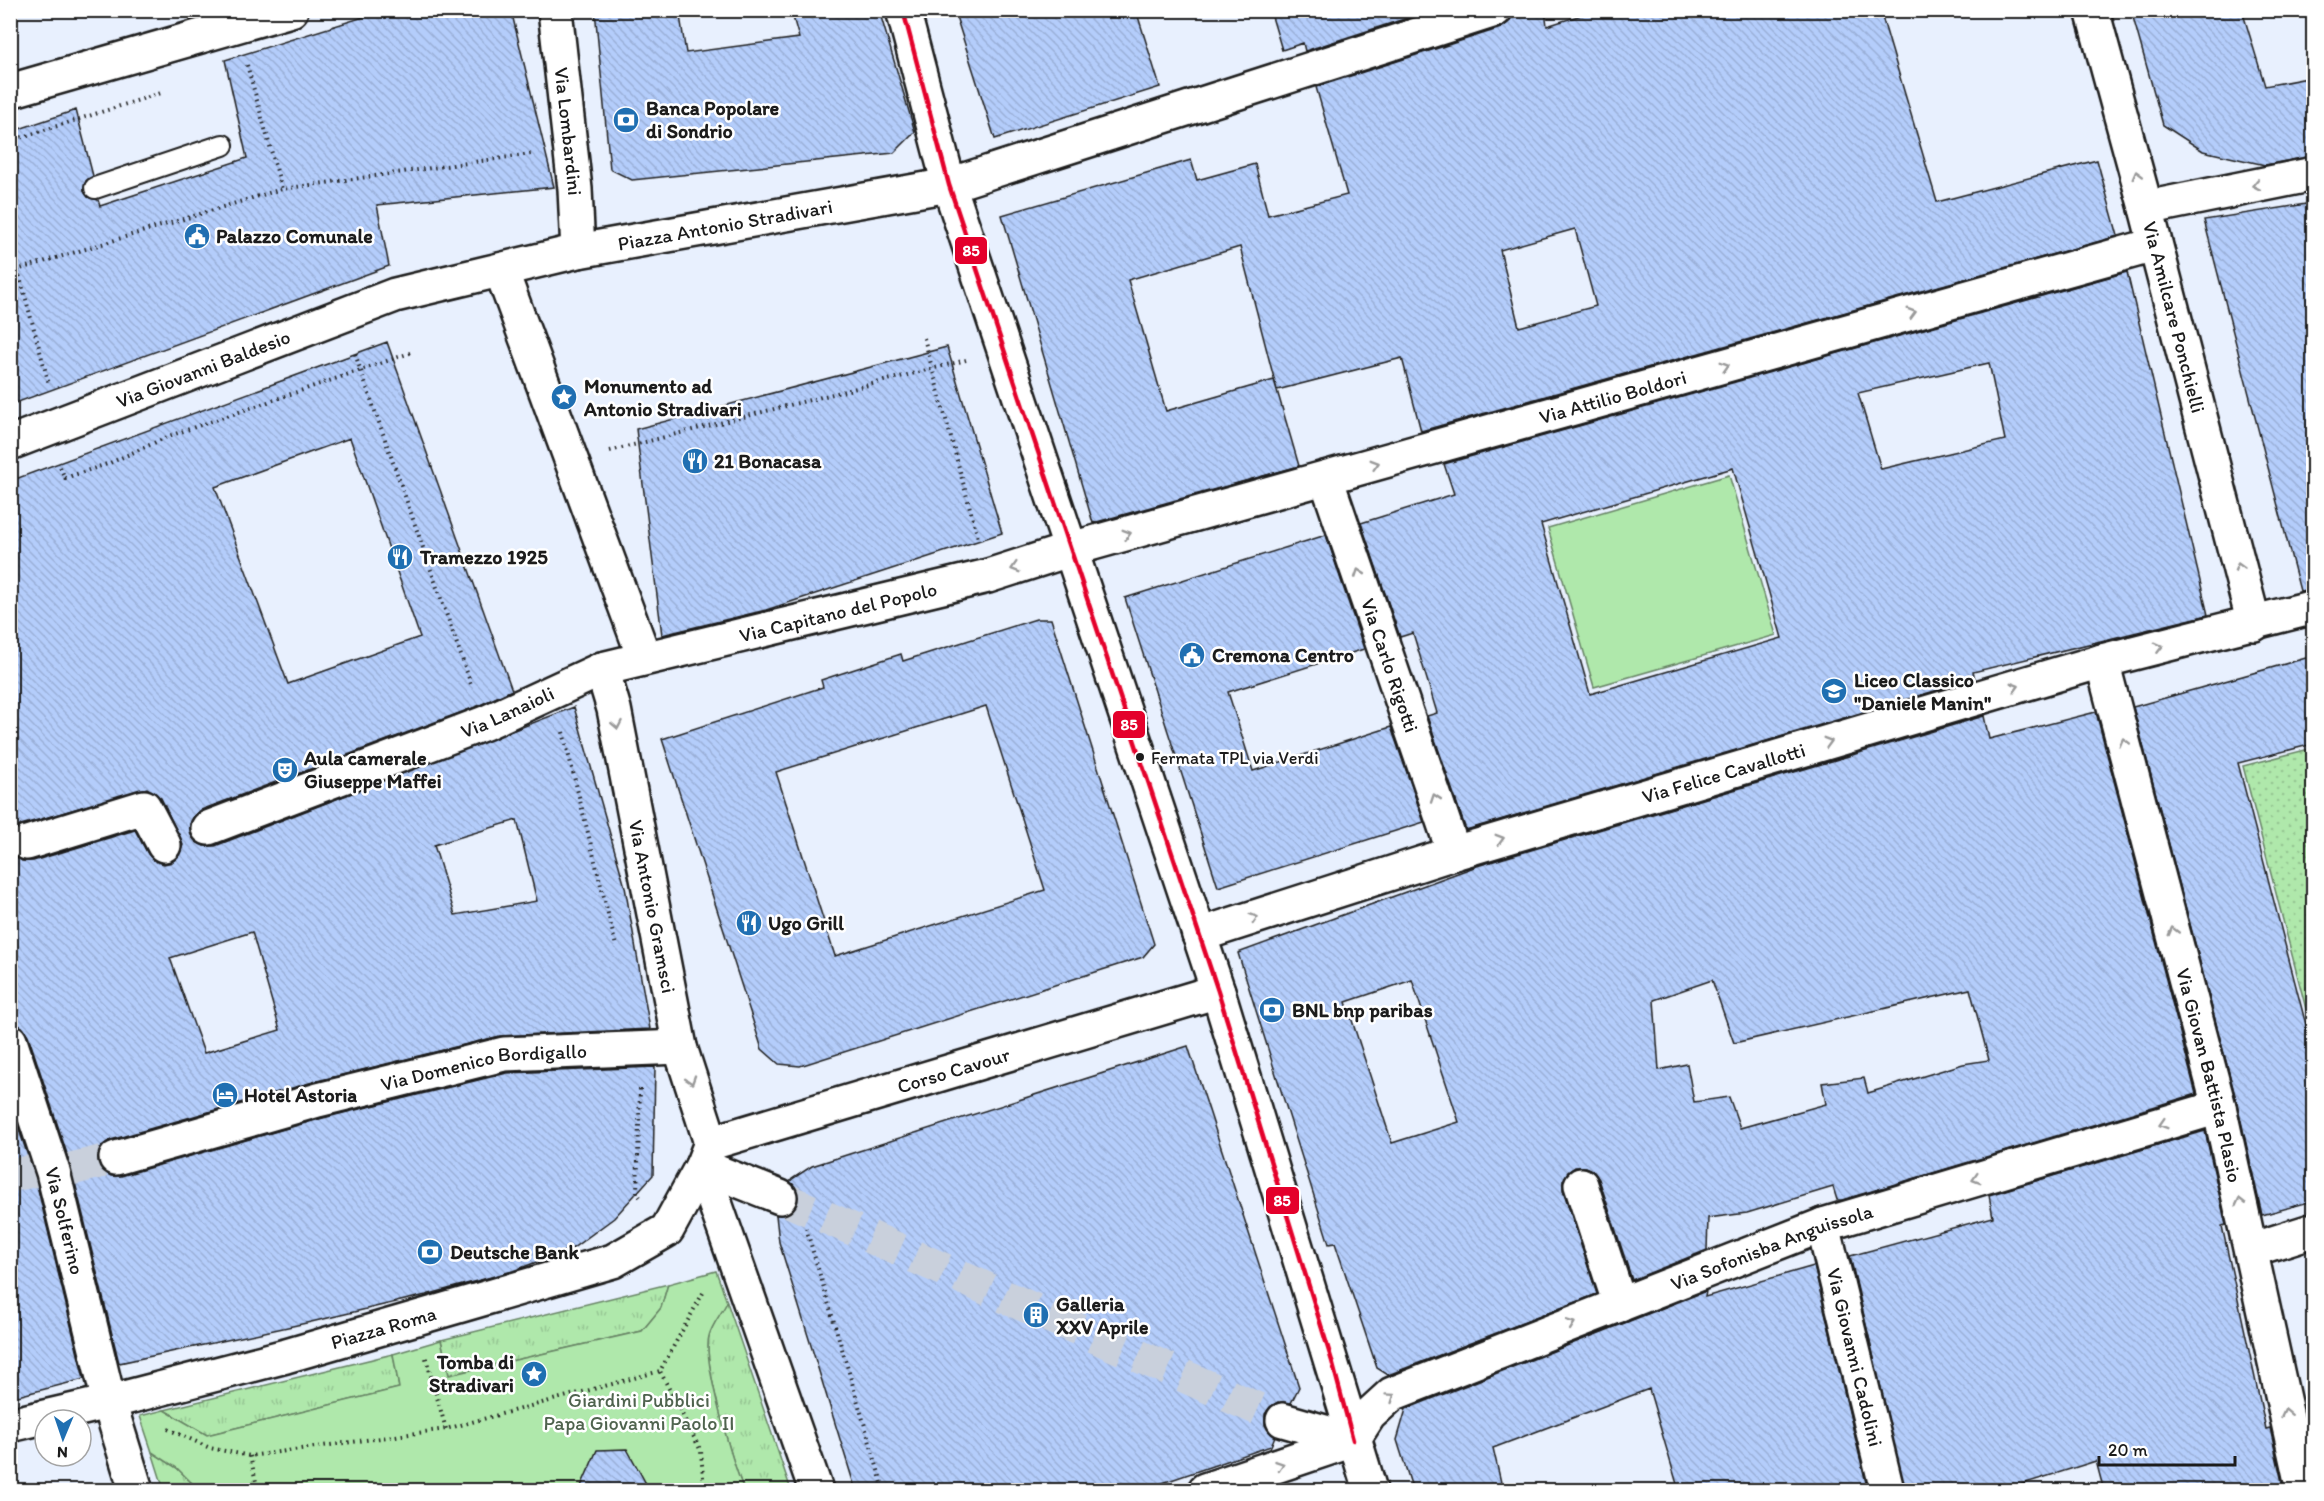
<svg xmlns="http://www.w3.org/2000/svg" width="2324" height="1501" viewBox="0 0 2324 1501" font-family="Itim,sans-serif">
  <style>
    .grass { fill: url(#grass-tufts); stroke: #668264; stroke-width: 1.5 }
    .park { fill: #afe8ab; stroke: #668264; stroke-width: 1.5 }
    .garden { fill: url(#garden-dots); stroke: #668264; stroke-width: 1.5 }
    .building { fill: url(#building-back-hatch); stroke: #1c1c1c; stroke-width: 1.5; fill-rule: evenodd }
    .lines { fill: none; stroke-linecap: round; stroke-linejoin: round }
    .street-tunnel { stroke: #c9d0dc; stroke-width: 33; stroke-dasharray: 33 16; stroke-linecap: butt }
    .lane-casing { stroke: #1c1c1c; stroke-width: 24 }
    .street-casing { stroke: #1c1c1c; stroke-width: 38 }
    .path { stroke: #1c1c1c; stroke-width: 4; stroke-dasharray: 1.5 4.5; stroke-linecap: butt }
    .lane { stroke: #fff; stroke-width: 20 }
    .street { stroke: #fff; stroke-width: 33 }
    .bus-1-casing { stroke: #fff; stroke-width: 9 }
    .bus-1 { stroke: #e4002b; stroke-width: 4.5 }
    .oneway { stroke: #999 }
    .bus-dot { fill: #1c1c1c; stroke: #fff; stroke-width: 2 }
    .labels { text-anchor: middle; stroke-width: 5; stroke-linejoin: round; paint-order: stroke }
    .bus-label { font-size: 18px; fill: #1c1c1c; stroke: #fff; text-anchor: start }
    .poi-label { font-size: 20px; font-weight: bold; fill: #1c1c1c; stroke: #fff; text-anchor: start }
    .street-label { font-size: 20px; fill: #1c1c1c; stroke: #fff }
    .park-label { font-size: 20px; fill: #4f634e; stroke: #fff }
    .line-badge { stroke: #fff; stroke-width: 2 }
    .badge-label { font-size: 16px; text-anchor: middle; font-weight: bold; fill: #fff }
  </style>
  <defs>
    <pattern id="grass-tufts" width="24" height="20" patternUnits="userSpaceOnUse" patternTransform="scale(1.5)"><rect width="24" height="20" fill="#afe8ab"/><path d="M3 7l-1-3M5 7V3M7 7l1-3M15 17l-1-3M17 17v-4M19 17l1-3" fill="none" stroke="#96c693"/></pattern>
    <pattern id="garden-dots" width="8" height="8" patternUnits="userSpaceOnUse" patternTransform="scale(1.5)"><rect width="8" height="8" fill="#afe8ab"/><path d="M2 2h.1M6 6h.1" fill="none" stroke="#96c693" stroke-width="1.8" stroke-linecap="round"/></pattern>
    <pattern id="building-back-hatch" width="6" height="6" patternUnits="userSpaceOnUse" patternTransform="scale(1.5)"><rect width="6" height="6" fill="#b4cdfb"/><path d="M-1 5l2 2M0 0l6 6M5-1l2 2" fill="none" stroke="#9aafd7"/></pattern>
  </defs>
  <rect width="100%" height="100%" fill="#e8f0fe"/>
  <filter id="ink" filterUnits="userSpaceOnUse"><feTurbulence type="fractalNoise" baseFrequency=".0167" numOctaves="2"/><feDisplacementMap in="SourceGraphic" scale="12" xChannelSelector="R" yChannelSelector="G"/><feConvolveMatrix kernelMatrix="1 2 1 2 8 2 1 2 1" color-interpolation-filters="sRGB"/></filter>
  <g filter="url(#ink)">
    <path class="grass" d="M668,1284L661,1308L642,1331L449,1375L441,1340Z
      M727,1302L791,1490H744C733,1464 702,1361 709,1336C712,1324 721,1313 727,1302Z
      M393,1354L399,1388L207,1435L164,1410Z
      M152,1452L177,1468L199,1490H164Z"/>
    <path class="park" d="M1729,475L1776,635L1594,687L1548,528Z
      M716,1271L727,1302C722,1313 712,1324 709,1336C702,1361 733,1464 744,1490H199L177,1468L152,1452L140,1416L164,1410L207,1435L399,1388L393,1354L441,1340L449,1375L642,1331L661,1308L668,1284Z"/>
    <path class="garden" d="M2313,748H2314L2313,1036L2243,766Z"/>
    <path class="building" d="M386,10H511L554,187L377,205L389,266L10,405V132L76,110L93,176L86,181L84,191L88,197L98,200L100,206L247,158L225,60Z
      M595,10H679L686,53L799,38L791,10H879L915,132L894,153L632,180L610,169Z
      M954,10H1136L1160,87L995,139Z
      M1270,10H1432L1305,51L1303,43L1282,50Z
      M1513,10H1545L1547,26L1597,10H1880L1937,202L2097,160L2118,236L1421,431L1402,358L1277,390L1240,247L1128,280L1166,411L1274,380L1299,466L1093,523L1002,215L1191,160L1197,180L1255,164L1268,215L1347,195L1316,87L1501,28L1509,22ZM1575,229L1596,306L1519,327L1500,250Z
      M2131,10H2242L2265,86L2313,77V156L2265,165L2203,151L2163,125Z
      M2313,203V589L2300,591L2204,220Z
      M2127,272L2208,615L1973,672L1975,679L1466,830L1427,716L1437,713L1413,633L1400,637L1361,523L1454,494L1444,464ZM1989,363L2005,440L1881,469L1858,393ZM1733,468L1782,638L1590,694L1541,524Z
      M387,342L512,690L478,706L201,810L194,816L190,824L191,835L196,842L204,846H215L574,707L625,887L650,1029L500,1036L313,1082L111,1140L103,1145L98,1153V1164L103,1171L111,1176H121L323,1118L507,1073L655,1067L653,1175L614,1218L573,1248L513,1271L426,1295L311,1322L119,1363L71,1166L28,1035L22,1027L10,1023V851L22,861H33L135,830L148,854L155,861L164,864L172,862L179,855L183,845L161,798L147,788L21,825L10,835V481ZM350,438L420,637L288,684L215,487ZM517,820L537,901L455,915L434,845ZM252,932L280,1030L204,1053L170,958Z
      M947,347L1002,533L766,610L662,635L636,429Z
      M1326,535L1364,649L1228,692L1253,771L1391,727L1424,822L1218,887L1125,598Z
      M1036,619H1051L1154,944L1143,957L800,1066L779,1064L762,1049L662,739L823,687L821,680L901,654L903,661ZM986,706L1045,890L835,956L776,772Z
      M2313,656V744L2238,763L2313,1052V1201L2262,1215L2237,1103L2133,707Z
      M2096,712L2196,1094L1842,1200H1837L1833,1187L1747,1213L1708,1218L1707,1250L1632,1280L1599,1179L1594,1172L1585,1167H1575L1568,1172L1563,1181V1190L1597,1294L1388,1375L1377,1368L1335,1243L1329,1244L1238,953L1477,866L1984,716L1989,739ZM1412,980L1459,1122L1392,1143L1346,1002ZM1712,980L1734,1043L1970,989L1989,1060L1963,1064L1868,1093L1864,1078L1822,1083L1826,1104L1740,1128L1729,1097L1694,1102L1687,1064L1659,1070L1654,1000Z
      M1188,1046L1299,1387L1291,1403L1278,1402L1270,1407L1265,1414V1425L1275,1436L1271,1446L1139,1491H856L779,1242L776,1215L791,1212L798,1203V1194L790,1182L792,1179L812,1166Z
      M10,1103L35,1177L84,1379L10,1398Z
      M2205,1131L2226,1225L2222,1226L2266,1429L2270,1428L2284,1491H2104L2096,1461L2000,1491H1905L1850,1256L1993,1217L1989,1195Z
      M1814,1266L1868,1491H1679L1649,1389L1493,1448L1503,1491H1413L1397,1440L1406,1409L1706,1291L1705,1297Z
      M627,1449L650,1491H579L597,1450Z"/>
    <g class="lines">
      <path class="street-tunnel" d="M71,1169L116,1158
        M10,1176L37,1170
        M780,1197L1283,1420"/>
      <defs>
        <path id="lane" d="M95,188L223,145"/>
        <g id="street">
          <path id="s1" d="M555,10L575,189L578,251"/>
          <path d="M903,10L949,185L1218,991L1370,1490"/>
          <path id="s2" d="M2092,10L2146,208L2254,624"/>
          <path d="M10,91L291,10"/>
          <path d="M2146,208L2314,174"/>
          <path d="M501,270L644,657"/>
          <path id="s3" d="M10,443L395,295L578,251L949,185L1495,10"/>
          <path id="s4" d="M1326,478L1454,853"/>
          <path id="s5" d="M2102,661L2219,1107L2303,1490"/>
          <path id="s6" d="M602,669L614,709L680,1047L711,1143"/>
          <path id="s7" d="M208,828L485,723L602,669L988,576L1075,548L2154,245"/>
          <path d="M27,843L144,807L164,845"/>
          <path id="s8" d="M1199,935L1454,853L2102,661L2314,607"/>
          <path id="s9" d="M10,1041L53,1172L109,1402L136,1490"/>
          <path id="s10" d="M116,1158L318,1100L504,1054L680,1047"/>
          <path d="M702,1166L816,1490"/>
          <path d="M702,1166L780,1197"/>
          <path d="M1581,1185L1620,1305"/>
          <path id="s11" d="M1823,1225L1887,1490"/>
          <path d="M2251,1250L2314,1230"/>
          <path d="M1283,1420L1353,1440"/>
          <path id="s12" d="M10,1425L109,1402L286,1356L613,1261L667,1230L702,1166L711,1143L1218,991"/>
          <path id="s13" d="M1353,1440L1369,1415L1392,1394L1823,1225L2219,1107"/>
          <path d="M1205,1490L1353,1440"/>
        </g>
      </defs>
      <use href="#lane" class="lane-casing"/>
      <use href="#street" class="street-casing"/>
      <path class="path" d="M247,65L282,189
        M10,141L161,93
        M10,241L49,384
        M10,272L282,189L531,154
        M924,338L978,538
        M355,354L471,684
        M610,451L966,360
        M60,467L65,478L110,463L169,436L413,352
        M563,732L616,946
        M640,1089L637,1193L640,1197
        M806,1228L884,1490
        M703,1293L660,1371L701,1451L704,1490
        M426,1358L446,1429
        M168,1429L210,1448L250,1456L446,1429L660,1371
        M250,1456L258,1490"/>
      <use href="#lane" class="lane"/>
      <use href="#street" class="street"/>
      <defs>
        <path id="bus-1" d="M903,10L949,185L1218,991L1332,1361L1353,1440"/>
      </defs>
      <use href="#bus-1" class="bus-1-casing"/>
      <use href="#bus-1" class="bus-1"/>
    </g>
    <defs><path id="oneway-chevron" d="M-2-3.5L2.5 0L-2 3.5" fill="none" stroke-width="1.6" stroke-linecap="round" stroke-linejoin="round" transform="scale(1.5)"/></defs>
    <g class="oneway">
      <use href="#oneway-chevron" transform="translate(2137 175) rotate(-105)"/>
      <use href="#oneway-chevron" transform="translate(2256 185) rotate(169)"/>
      <use href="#oneway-chevron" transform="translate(1912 313) rotate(-16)"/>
      <use href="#oneway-chevron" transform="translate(1725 366) rotate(-16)"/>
      <use href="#oneway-chevron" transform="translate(1375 464) rotate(-16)"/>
      <use href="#oneway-chevron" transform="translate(1127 534) rotate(-16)"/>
      <use href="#oneway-chevron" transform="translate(2239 567) rotate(-105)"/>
      <use href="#oneway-chevron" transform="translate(1015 568) rotate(163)"/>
      <use href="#oneway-chevron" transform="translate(1359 573) rotate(-109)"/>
      <use href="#oneway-chevron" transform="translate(2159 647) rotate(-14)"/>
      <use href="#oneway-chevron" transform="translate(2015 687) rotate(-16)"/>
      <use href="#oneway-chevron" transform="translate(617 725) rotate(79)"/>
      <use href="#oneway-chevron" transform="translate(1828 742) rotate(-16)"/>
      <use href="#oneway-chevron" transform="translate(2124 742) rotate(-105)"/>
      <use href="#oneway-chevron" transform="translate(1435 798) rotate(-109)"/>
      <use href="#oneway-chevron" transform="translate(1500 839) rotate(-16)"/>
      <use href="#oneway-chevron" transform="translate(1254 918) rotate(-18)"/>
      <use href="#oneway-chevron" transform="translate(2173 931) rotate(-105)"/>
      <use href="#oneway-chevron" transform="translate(691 1080) rotate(72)"/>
      <use href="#oneway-chevron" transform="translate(2163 1124) rotate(163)"/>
      <use href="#oneway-chevron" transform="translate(1976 1179) rotate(163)"/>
      <use href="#oneway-chevron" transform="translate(2240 1202) rotate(-103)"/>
      <use href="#oneway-chevron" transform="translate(1571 1324) rotate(-21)"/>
      <use href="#oneway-chevron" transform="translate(1391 1397) rotate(-35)"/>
      <use href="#oneway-chevron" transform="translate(2286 1413) rotate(-102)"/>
      <use href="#oneway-chevron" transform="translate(1280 1465) rotate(-19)"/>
    </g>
  </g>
  <defs>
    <symbol id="bank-disc" viewBox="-11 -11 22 22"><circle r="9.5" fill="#1f6fb2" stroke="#fff"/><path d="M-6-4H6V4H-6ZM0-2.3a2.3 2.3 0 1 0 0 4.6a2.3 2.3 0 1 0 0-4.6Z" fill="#fff"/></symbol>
    <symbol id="civic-disc" viewBox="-11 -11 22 22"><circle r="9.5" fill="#1f6fb2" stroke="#fff"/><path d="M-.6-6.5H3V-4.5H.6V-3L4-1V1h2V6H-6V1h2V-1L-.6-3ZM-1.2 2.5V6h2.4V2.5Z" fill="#fff"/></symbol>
    <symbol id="sight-disc" viewBox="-11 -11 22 22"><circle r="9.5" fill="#1f6fb2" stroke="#fff"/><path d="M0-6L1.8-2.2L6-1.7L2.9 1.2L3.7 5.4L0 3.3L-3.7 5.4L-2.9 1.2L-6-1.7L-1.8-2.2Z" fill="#fff"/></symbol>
    <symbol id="restaurant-disc" viewBox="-11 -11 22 22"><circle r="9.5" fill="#1f6fb2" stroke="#fff"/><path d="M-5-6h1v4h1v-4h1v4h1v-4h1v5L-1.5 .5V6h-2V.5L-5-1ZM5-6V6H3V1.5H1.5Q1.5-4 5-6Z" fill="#fff"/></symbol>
    <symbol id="school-disc" viewBox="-11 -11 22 22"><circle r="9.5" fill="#1f6fb2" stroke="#fff"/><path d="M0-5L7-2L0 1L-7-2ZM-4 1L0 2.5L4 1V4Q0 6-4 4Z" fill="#fff"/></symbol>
    <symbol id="theatre-disc" viewBox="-11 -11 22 22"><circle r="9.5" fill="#1f6fb2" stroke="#fff"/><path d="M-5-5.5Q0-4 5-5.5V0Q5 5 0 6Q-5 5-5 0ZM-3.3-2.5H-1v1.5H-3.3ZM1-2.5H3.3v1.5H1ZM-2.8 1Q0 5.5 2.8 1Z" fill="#fff"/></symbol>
    <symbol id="hotel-disc" viewBox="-11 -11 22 22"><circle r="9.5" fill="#1f6fb2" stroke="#fff"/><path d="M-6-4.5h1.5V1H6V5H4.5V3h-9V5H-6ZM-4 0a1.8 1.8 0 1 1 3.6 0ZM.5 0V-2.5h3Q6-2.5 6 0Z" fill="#fff"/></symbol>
    <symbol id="building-disc" viewBox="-11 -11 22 22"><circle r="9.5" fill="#1f6fb2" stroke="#fff"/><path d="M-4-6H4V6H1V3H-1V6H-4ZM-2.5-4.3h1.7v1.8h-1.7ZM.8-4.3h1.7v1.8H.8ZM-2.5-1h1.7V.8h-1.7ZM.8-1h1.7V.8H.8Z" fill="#fff"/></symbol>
  </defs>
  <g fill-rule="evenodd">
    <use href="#bank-disc" x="611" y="105" width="30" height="30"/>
    <use href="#civic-disc" x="182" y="221" width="30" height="30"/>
    <use href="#sight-disc" x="549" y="382" width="30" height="30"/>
    <use href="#restaurant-disc" x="680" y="446" width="30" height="30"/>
    <use href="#restaurant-disc" x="385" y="542" width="30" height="30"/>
    <use href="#civic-disc" x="1177" y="640" width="30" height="30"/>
    <use href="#school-disc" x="1819" y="676" width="30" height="30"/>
    <use href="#theatre-disc" x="270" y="755" width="30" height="30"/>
    <use href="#restaurant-disc" x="734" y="908" width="30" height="30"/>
    <use href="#bank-disc" x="1257" y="995" width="30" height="30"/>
    <use href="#hotel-disc" x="210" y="1080" width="30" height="30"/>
    <use href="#bank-disc" x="415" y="1237" width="30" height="30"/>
    <use href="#building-disc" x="1021" y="1300" width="30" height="30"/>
    <use href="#sight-disc" x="519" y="1359" width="30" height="30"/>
  </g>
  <circle class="bus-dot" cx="1140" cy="757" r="5"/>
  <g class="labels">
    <g class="bus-label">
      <text x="1151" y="764">Fermata TPL via Verdi</text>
    </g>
    <g class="poi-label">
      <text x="646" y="115">Banca Popolare<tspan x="646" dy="23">di Sondrio</tspan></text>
      <text x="216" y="243">Palazzo Comunale</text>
      <text x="584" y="393">Monumento ad<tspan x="584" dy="23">Antonio Stradivari</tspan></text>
      <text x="714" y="468">21 Bonacasa</text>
      <text x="420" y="564">Tramezzo 1925</text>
      <text x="1212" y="662">Cremona Centro</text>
      <text x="1854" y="687">Liceo Classico<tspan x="1854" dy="23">"Daniele Manin"</tspan></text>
      <text x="304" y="765">Aula camerale<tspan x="304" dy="23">Giuseppe Maffei</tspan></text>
      <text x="768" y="930">Ugo Grill</text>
      <text x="1292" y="1017">BNL bnp paribas</text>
      <text x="244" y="1102">Hotel Astoria</text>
      <text x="450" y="1259">Deutsche Bank</text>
      <text x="1056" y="1311">Galleria<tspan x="1056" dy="23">XXV Aprile</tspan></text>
      <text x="514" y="1369" text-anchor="end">Tomba di<tspan x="514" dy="23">Stradivari</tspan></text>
    </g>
    <g class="street-label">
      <text dy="7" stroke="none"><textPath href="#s1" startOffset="122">Via Lombardini</textPath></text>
      <text dy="7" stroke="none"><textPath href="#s3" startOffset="750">Piazza Antonio Stradivari</textPath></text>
      <text dy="7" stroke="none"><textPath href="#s2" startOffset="318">Via Amilcare Ponchielli</textPath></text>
      <text dy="7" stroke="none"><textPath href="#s3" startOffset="207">Via Giovanni Baldesio</textPath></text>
      <text dy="7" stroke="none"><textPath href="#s7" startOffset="1472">Via Attilio Boldori</textPath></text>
      <text dy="7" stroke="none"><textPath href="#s7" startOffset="668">Via Capitano del Popolo</textPath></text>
      <text dy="7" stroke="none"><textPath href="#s4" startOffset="198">Via Carlo Rigotti</textPath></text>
      <text dy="7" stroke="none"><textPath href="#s7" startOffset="321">Via Lanaioli</textPath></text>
      <text dy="7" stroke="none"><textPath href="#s8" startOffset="549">Via Felice Cavallotti</textPath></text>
      <text dy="7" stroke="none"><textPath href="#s6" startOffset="243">Via Antonio Gramsci</textPath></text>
      <text dy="7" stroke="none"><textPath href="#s10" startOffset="380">Via Domenico Bordigallo</textPath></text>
      <text dy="7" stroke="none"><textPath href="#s12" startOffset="1038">Corso Cavour</textPath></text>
      <text dy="7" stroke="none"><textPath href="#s5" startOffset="428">Via Giovan Battista Plasio</textPath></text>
      <text dy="7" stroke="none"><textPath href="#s9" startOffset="188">Via Solferino</textPath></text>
      <text dy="7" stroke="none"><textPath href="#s13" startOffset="468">Via Sofonisba Anguissola</textPath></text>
      <text dy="7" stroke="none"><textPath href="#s12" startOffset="386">Piazza Roma</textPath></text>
      <text dy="7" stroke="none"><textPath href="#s11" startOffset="136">Via Giovanni Cadolini</textPath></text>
    </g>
    <g class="park-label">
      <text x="639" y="1407">Giardini Pubblici<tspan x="639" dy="23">Papa Giovanni Paolo II</tspan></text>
    </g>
  </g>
  <g class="line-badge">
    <rect x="954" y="236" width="34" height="29" rx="6" fill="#e4002b"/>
    <rect x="1112" y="710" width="34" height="29" rx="6" fill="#e4002b"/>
    <rect x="1265" y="1186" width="35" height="29" rx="6" fill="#e4002b"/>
  </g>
  <g class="badge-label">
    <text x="971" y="256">85</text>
    <text x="1129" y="730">85</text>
    <text x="1282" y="1206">85</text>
  </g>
  <rect width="2324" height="1501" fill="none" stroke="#fff" stroke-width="36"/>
  <rect x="18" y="18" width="2288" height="1465" fill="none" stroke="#1c1c1c" stroke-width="2" filter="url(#ink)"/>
  <g transform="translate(63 1438) rotate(182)"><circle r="28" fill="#ffffff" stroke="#a4a4a4" stroke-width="1.5"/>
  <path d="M0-4.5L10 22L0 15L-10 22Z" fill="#1f6fb2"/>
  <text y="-9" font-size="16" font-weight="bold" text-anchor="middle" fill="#1c1c1c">N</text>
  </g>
  <path d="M2099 1456v9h136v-9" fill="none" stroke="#1c1c1c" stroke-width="3"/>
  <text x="2108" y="1456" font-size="18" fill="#1c1c1c" stroke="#ffffff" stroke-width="4.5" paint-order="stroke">20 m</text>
</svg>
